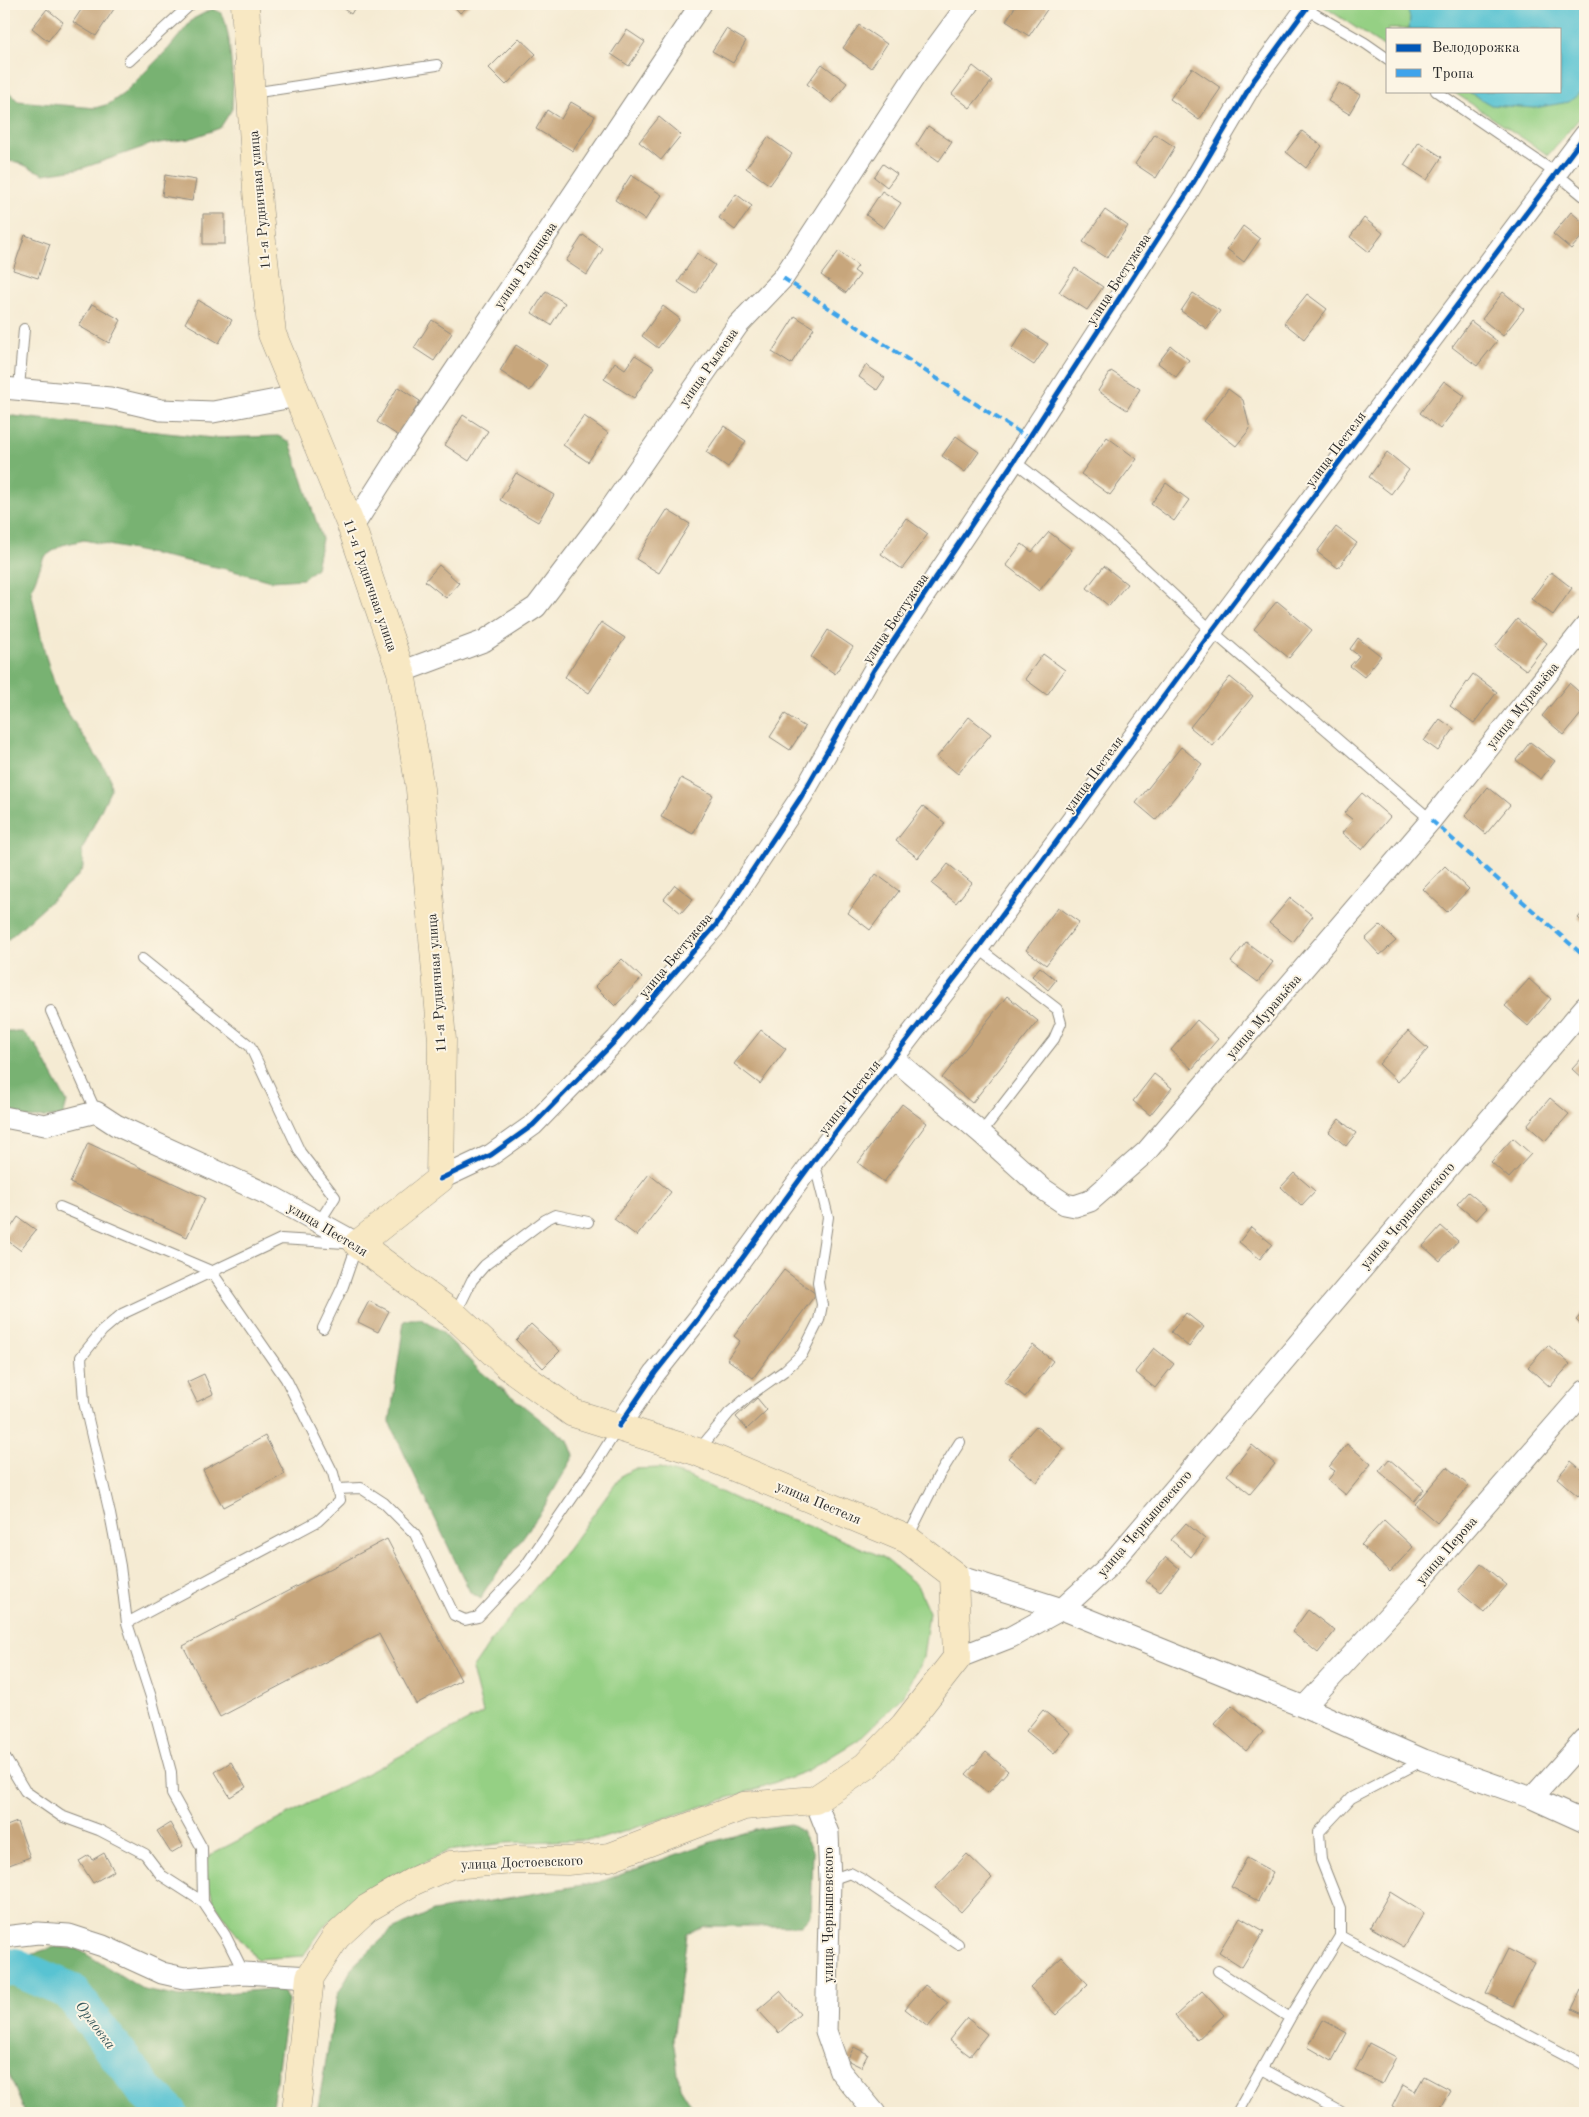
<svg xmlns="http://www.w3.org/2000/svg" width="1589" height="2117" viewBox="0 0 1589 2117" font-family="'Old Standard TT',serif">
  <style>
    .green { fill: #95d084; stroke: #607e58 }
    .forest { fill: #78b272; stroke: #526e4e }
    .water { fill: #58c3d2; stroke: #42777e }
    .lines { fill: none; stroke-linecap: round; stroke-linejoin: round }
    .river { stroke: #58c3d2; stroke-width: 38 }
    .building { fill: #c7a67b }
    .service-casing { stroke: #908b7f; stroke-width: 12 }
    .minor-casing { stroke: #908b7f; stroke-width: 23 }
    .secondary-casing { stroke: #908b7f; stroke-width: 29 }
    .service { stroke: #fff; stroke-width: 10 }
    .minor { stroke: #fff; stroke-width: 21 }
    .secondary { stroke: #f8e8c3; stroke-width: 28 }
    .quiet { stroke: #3ea3eb; stroke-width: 4; stroke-dasharray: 8 4; stroke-linecap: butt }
    .cycleway-casing { stroke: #fcf5e5; stroke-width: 8 }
    .cycleway { stroke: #0057b8; stroke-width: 5 }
    .labels { text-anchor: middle; stroke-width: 4; stroke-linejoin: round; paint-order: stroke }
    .street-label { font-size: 14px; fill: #2b2b2b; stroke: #fcf5e5 }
    .water-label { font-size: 15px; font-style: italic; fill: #38595d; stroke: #fcf5e5 }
  </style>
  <rect width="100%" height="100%" fill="#fcf5e5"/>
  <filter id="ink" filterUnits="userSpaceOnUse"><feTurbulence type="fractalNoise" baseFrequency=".02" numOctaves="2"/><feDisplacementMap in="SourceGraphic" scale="10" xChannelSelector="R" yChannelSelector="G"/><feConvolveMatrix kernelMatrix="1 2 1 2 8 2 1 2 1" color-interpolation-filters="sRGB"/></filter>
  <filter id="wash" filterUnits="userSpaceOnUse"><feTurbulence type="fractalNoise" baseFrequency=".0096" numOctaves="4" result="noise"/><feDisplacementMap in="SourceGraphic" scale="20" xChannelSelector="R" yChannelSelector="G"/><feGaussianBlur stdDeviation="1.12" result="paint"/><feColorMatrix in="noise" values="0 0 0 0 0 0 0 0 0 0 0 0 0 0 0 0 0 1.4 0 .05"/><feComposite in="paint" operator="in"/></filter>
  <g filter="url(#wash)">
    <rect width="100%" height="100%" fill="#f5ebd3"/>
    <path class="green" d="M1320,4H1585V112L1548,155L1452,91H1560V29H1388V49Z
      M660,1468L689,1477L753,1507L799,1522L883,1557L917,1585L929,1612L923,1658L904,1695L858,1740L807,1771L759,1788L600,1839L504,1843L448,1851L376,1886L325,1925L303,1956L257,1959L230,1926L213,1900L204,1867L210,1855L483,1713L472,1669L495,1635L568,1549L622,1475L634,1469Z"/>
    <path class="forest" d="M212,9L220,12L225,21L229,40L233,84L232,109L220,128L189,139L152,144L83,168L44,174L17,162L4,161V87L18,101L95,108L109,104L123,94L169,48L193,19Z
      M4,415L212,438L278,436L290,442L322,539L316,568L303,579L271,581L226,569L84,540L62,545L44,557L31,591L45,654L60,701L110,777L111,789L82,850L83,868L78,876L4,943Z
      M5,1032H23L36,1045L67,1102L63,1117L4,1118Z
      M410,1319H421L440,1330L480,1371L551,1428L568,1440L574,1456L541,1512L485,1590L481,1599L470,1592L391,1426L390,1421L404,1321Z
      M790,1824L802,1832L813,1853L811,1915L801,1926H705L687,1934L673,2039L680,2087L696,2113H317L337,1996L353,1966L392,1930L433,1911L600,1882L708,1843L759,1829Z
      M54,1947L78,1949L144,1990L180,1997L282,1988L288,2001L271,2113H25L4,2062V1969L25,1956Z"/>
    <path class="water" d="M1406,4H1585V89L1569,102L1534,108L1491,105L1467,91H1560V29H1409L1410,18Z"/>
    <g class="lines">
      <path class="river" d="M4,1969L15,1967L70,1991L144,2089L169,2113"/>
    </g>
    <g id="blocks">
      <path class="building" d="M85,4H105L114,9L96,36L73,22Z
        M336,4H357L351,14Z
        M452,4H471L460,13Z
        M1017,4H1042L1048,8L1029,36L1006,21Z
        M47,9L63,22L48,41L32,28Z
        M859,25L887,44L871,68L843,48Z
        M726,29L746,41L733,63L712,51Z
        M627,30L645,42L629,66L611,54Z
        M519,38L536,54L506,85L489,68Z
        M822,64L847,83L832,103L807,84Z
        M973,66L992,81L970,108L952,94Z
        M1192,68L1221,88L1199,120L1170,99Z
        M1339,83L1360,95L1349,114L1328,101Z
        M571,102L595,116L573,151L536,129L547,110L561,119Z
        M659,117L681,135L661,160L639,142Z
        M928,126L952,142L939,161L916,145Z
        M1302,131L1322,146L1306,168L1286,152Z
        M1155,134L1175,147L1156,178L1135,164Z
        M768,137L792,154L770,185L746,168Z
        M1419,142L1442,157L1427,180L1404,165Z
        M883,164L897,174L887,187L874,177Z
        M165,175L196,180L192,201L162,196Z
        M631,175L662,195L645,220L615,200Z
        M882,191L901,203L884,228L866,215Z
        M736,194L752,206L735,230L719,218Z
        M1105,210L1128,226L1107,258L1083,242Z
        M1571,212L1585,224V233L1571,249L1553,234Z
        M203,214H225V244H203Z
        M1364,218L1383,233L1369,252L1350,237Z
        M1243,226L1260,239L1244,262L1227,249Z
        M25,235L50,244L38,278L13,270Z
        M583,235L603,249L587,275L566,261Z
        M839,251L858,266L854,271L860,275L846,293L821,275Z
        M697,253L715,265L696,294L678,282Z
        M1075,268L1103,287L1087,310L1059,292Z
        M546,291L565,303L551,325L532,313Z
        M1503,292L1524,309L1503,336L1482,319Z
        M1193,293L1220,311L1207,329L1181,311Z
        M1307,294L1327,309L1304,339L1284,323Z
        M198,300L232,320L219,343L185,323Z
        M92,304L121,320L109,343L79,326Z
        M663,306L680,319L658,348L642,336Z
        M795,316L814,328L791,364L772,352Z
        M432,320L452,333L434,361L414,348Z
        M1471,321L1497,341L1477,366L1452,347Z
        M1025,329L1048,344L1034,365L1011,350Z
        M516,345L547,365L530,391L500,371Z
        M1171,346L1189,360L1176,377L1158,363Z
        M635,355L654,367L634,398L604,379L615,362L625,369Z
        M866,365L885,378L877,390L859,377Z
        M1111,371L1140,389L1127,410L1098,391Z
        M1444,381L1465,396L1440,429L1420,413Z
        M398,387L420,401L399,436L377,422Z
        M1228,389L1243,400L1250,429L1236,446L1204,421Z
        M463,415L488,431L469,461L445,445Z
        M584,416L608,433L588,462L563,445Z
        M724,426L746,441L728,467L706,452Z
        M956,436L979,452L965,472L942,456Z
        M1107,437L1137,459L1110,495L1081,474Z
        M1387,452L1409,470L1391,494L1369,477Z
        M516,473L554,495L538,522L500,500Z
        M1166,483L1189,500L1174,521L1151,504Z
        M667,510L690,524L659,573L636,559Z
        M906,518L928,534L902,569L881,554Z
        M1336,527L1357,543L1338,568L1317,552Z
        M1049,532L1072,550L1039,591L1006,565L1022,544L1032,552Z
        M439,565L459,583L446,598L425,581Z
        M1104,566L1127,584L1109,606L1087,588Z
        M1551,572L1572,588L1553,615L1531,599Z
        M1277,601L1312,630L1289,658L1254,629Z
        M1517,619L1547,643L1526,670L1495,647Z
        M601,622L625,638L589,693L565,677Z
        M828,630L853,647L835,674L811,657Z
        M1358,638L1381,656L1364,677L1350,666L1359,656L1350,649Z
        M1043,654L1065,670L1047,695L1025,679Z
        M1473,674L1497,692L1474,723L1450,706Z
        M1230,677L1253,696L1213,746L1190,727Z
        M1569,683L1585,697V709L1564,735L1542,716Z
        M785,714L805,727L790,750L770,737Z
        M969,717L991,734L958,774L937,757Z
        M1440,719L1454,729L1438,751L1424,741Z
        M1530,742L1555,761L1541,779L1516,760Z
        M1181,747L1202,764L1156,820L1136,803Z
        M681,778L713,795L693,834L661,817Z
        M1488,787L1510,805L1486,834L1465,816Z
        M1362,793L1390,817L1362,850L1342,833L1353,820L1344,813Z
        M923,806L945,823L918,858L896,841Z
        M948,864L972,883L956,903L932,884Z
        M1445,866L1469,889L1447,912L1423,889Z
        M876,874L899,891L870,930L848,913Z
        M675,885L693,899L681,913L664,899Z
        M1290,898L1313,916L1293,942L1269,923Z
        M1058,907L1079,922L1046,965L1026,950Z
        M1585,910V924L1578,918Z
        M1380,925L1396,941L1380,955L1365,939Z
        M1246,942L1273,962L1258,982L1231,962Z
        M622,959L642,978L615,1006L595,986Z
        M1040,967L1056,980L1048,990L1032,976Z
        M1529,979L1551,999L1528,1026L1505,1006Z
        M1007,996L1038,1021L972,1103L942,1078Z
        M1197,1020L1218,1039L1192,1069L1171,1050Z
        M761,1030L786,1049L760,1084L734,1064Z
        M1408,1031L1428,1049L1398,1082L1379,1064Z
        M1585,1055V1081L1572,1069Z
        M1154,1074L1172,1088L1150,1115L1133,1101Z
        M1550,1098L1569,1114L1545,1141L1527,1125Z
        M902,1104L927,1123L884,1182L858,1163Z
        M1339,1119L1356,1133L1346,1146L1329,1132Z
        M1513,1138L1531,1154L1509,1178L1491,1162Z
        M88,1143L205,1198L187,1237L70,1183Z
        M1294,1173L1315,1191L1301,1206L1281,1187Z
        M649,1174L671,1192L637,1236L614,1219Z
        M1468,1192L1487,1208L1476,1220L1457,1204Z
        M18,1217L36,1230L20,1250L4,1238Z
        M1441,1226L1458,1241L1440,1261L1423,1246Z
        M1251,1227L1272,1244L1260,1259L1239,1242Z
        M784,1270L816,1294L753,1378L727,1359L740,1341L734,1336Z
        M369,1301L389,1311L378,1332L358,1322Z
        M1585,1310V1329L1576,1320Z
        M1186,1313L1204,1327L1189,1347L1171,1332Z
        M531,1324L560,1351L543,1368L516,1340Z
        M1033,1345L1053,1361L1025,1397L1004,1381Z
        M1548,1345L1570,1364L1550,1387L1528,1367Z
        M1154,1348L1174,1364L1155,1388L1135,1372Z
        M4,1371L8,1372L5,1388H4Z
        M204,1374L213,1394L197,1402L187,1382Z
        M757,1398L767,1410L747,1429L736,1417Z
        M1036,1426L1064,1449L1037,1482L1008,1458Z
        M265,1436L285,1474L223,1507L203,1470Z
        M1347,1444L1371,1464L1346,1495L1328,1480L1335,1471L1329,1467Z
        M1252,1445L1275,1464L1250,1494L1227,1475Z
        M1389,1459L1424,1489L1414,1501L1379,1471Z
        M1571,1461L1585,1473V1488L1578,1496L1557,1478Z
        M1447,1467L1469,1486L1437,1523L1415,1504Z
        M1384,1520L1413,1547L1390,1572L1361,1545Z
        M1186,1523L1205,1539L1191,1557L1171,1540Z
        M387,1539L461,1680L416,1704L379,1634L220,1717L183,1646Z
        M1166,1557L1179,1568L1160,1592L1146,1581Z
        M1481,1564L1507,1585L1484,1612L1458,1591Z
        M1308,1610L1335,1631L1318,1653L1292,1632Z
        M1232,1705L1263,1732L1246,1751L1215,1724Z
        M1043,1710L1071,1733L1054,1754L1026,1731Z
        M986,1752L1008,1771L988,1793L966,1774Z
        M231,1762L246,1787L230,1797L215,1772Z
        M17,1822L30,1857L4,1867V1827Z
        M170,1823L183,1846L171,1853L157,1831Z
        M104,1853L114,1871L93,1883L79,1861L89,1855L92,1860Z
        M967,1854L992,1878L961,1912L935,1888Z
        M1247,1858L1273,1872L1258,1901L1231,1887Z
        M1390,1892L1424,1913L1404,1947L1370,1927Z
        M1240,1917L1264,1931L1242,1967L1219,1952Z
        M1508,1949L1535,1963L1513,2006L1486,1993Z
        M1062,1957L1088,1984L1056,2015L1030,1987Z
        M925,1985L948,2003L928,2027L905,2009Z
        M1581,1990L1585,1992V2015L1572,2009Z
        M780,1991L800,2014L779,2033L758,2010Z
        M1202,1991L1224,2015L1197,2040L1175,2016Z
        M967,2018L987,2034L970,2056L949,2040Z
        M1323,2020L1347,2033L1332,2061L1308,2047Z
        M1369,2043L1396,2057L1382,2084L1355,2071Z
        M854,2047L868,2054L861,2067L847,2060Z
        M1424,2076L1450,2090L1437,2113H1403L1392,2107L1403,2085L1415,2092Z
        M820,2106L828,2113H814Z"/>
    </g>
  </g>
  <g filter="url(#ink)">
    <use href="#blocks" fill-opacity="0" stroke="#908b7f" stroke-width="1"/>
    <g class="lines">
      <defs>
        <path id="service" d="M1306,9L1365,43L1388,59
          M129,61L191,4
          M1436,91L1557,174L1585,197
          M252,93L437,65
          M19,388L24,329
          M1014,461L1107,533L1212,631L1431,820
          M978,948L1057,1009L1061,1023L1054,1039L981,1133
          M142,959L250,1046L300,1152L335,1197L323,1216L322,1224
          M51,1011L96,1112
          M60,1207L211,1271L286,1379L333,1473L340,1500L318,1521L127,1623
          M455,1315L472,1280L485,1265L545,1220L555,1215L588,1222
          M323,1328L343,1286L357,1245
          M698,1451L729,1413L750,1395L784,1371L802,1354L819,1320L822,1305L818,1282L828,1217L814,1161
          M337,1489L361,1488L384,1503L415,1534L454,1615L465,1620L478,1617L524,1568L592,1469L618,1428
          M908,1537L938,1477L960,1442
          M4,1756L25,1791L61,1816L99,1830L145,1854L161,1875L203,1902L202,1848L172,1794L171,1772L151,1697L127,1623L120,1566L110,1514L84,1402L81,1357L102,1331L122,1314L281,1239L345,1243
          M1422,1761L1351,1798L1319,1832L1321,1860L1340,1908V1936L1585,2065
          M830,1880L850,1873L863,1880L958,1944
          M203,1902L225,1935L244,1973
          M1218,1971L1290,2018
          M1262,2069L1343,2113
          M1237,2113L1290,2018L1340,1936"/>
        <path id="minor" d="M4,388L110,398L161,410L213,412L297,396
          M352,528L405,445L701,4
          M401,672L484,641L536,607L609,511L738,325L783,278L915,76L968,4
          M893,1058L981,1133L1043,1189L1065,1204L1075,1206L1090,1201L1146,1152L1431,820L1585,627
          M4,1117L45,1125L96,1112L116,1125L271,1196L358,1244
          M440,1179L491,1155L533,1125L617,1039L716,925L801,797L874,670L1014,461L1186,195L1254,80L1306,9
          M619,1426L655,1373L698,1319L814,1160L978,948L1212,631L1585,135
          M954,1575L1062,1609L1304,1707L1424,1760L1532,1798L1585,1822
          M957,1658L1011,1637L1062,1609L1109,1566L1585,1007
          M1304,1707L1402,1601L1585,1391
          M1532,1798L1585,1739
          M815,1800L828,1833L830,1880L826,2031L840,2071L875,2113
          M4,1937L38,1933L69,1935L103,1946L162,1973L184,1978L244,1973L310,1977"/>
        <path id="secondary" d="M245,4L258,205L272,334L352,528L401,672L420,789L442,1040L440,1179L358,1244L455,1316L507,1365L573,1413L698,1452L907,1539L954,1575L957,1658L904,1726L866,1766L815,1800L744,1806L610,1857L567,1861L517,1860L450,1865L414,1881L366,1909L336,1937L310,1977L296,2113"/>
      </defs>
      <use href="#service" class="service-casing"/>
      <use href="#minor" class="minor-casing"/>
      <use href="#secondary" class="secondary-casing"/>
      <use href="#service" class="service"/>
      <use href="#minor" class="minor"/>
      <use href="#secondary" class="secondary"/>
      <path class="quiet" d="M783,278L1028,438
        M1431,820L1585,957"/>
      <defs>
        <path id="cycleway" d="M440,1179L491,1155L533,1125L617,1039L716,925L801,797L874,670L1014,461L1186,195L1254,80L1306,9
          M619,1426L655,1373L698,1319L814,1160L978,948L1212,631L1585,135"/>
      </defs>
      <use href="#cycleway" class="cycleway-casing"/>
      <use href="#cycleway" class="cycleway"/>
    </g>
  </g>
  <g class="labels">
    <g class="street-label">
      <text transform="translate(259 200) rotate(-95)" y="5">11-я Рудничная улица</text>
      <text transform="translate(525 265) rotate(-56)" y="5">улица Радищева</text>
      <text transform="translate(1118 279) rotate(-57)" y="5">улица Бестужева</text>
      <text transform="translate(708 367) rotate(-55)" y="5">улица Рылеева</text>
      <text transform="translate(1335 449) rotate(-53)" y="5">улица Пестеля</text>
      <text transform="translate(371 585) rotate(71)" y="5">11-я Рудничная улица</text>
      <text transform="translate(895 618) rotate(-56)" y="5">улица Бестужева</text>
      <text transform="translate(1522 705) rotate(-51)" y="5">улица Муравьёва</text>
      <text transform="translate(1093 774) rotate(-54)" y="5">улица Пестеля</text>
      <text transform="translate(675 955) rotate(-50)" y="5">улица Бестужева</text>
      <text transform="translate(436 983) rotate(-94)" y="5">11-я Рудничная улица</text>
      <text transform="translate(1263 1016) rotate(-49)" y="5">улица Муравьёва</text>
      <text transform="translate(849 1097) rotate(-52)" y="5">улица Пестеля</text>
      <text transform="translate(1407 1215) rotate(-49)" y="5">улица Чернышевского</text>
      <text transform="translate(328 1229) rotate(31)" y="5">улица Пестеля</text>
      <text transform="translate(819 1502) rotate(23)" y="5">улица Пестеля</text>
      <text transform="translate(1144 1523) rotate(-49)" y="5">улица Чернышевского</text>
      <text transform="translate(1446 1550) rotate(-49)" y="5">улица Перова</text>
      <text transform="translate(522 1862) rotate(-2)" y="5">улица Достоевского</text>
      <text transform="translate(828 1915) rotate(-90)" y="5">улица Чернышевского</text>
    </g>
    <g class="water-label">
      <text transform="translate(96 2025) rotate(53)" y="5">Орловка</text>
    </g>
  </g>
  <rect width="1589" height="2117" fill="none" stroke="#fcf5e5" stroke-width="20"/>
  <rect x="1386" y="28" width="175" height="65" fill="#fcf5e5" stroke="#a8a49b"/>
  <rect x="1396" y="44" width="25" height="8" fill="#0057b8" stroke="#a8a49b"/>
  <text x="1432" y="52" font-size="15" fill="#2b2b2b">Велодорожка</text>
  <rect x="1396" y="69" width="25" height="8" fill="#3ea3eb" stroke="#a8a49b"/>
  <text x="1432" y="78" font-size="15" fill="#2b2b2b">Тропа</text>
</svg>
